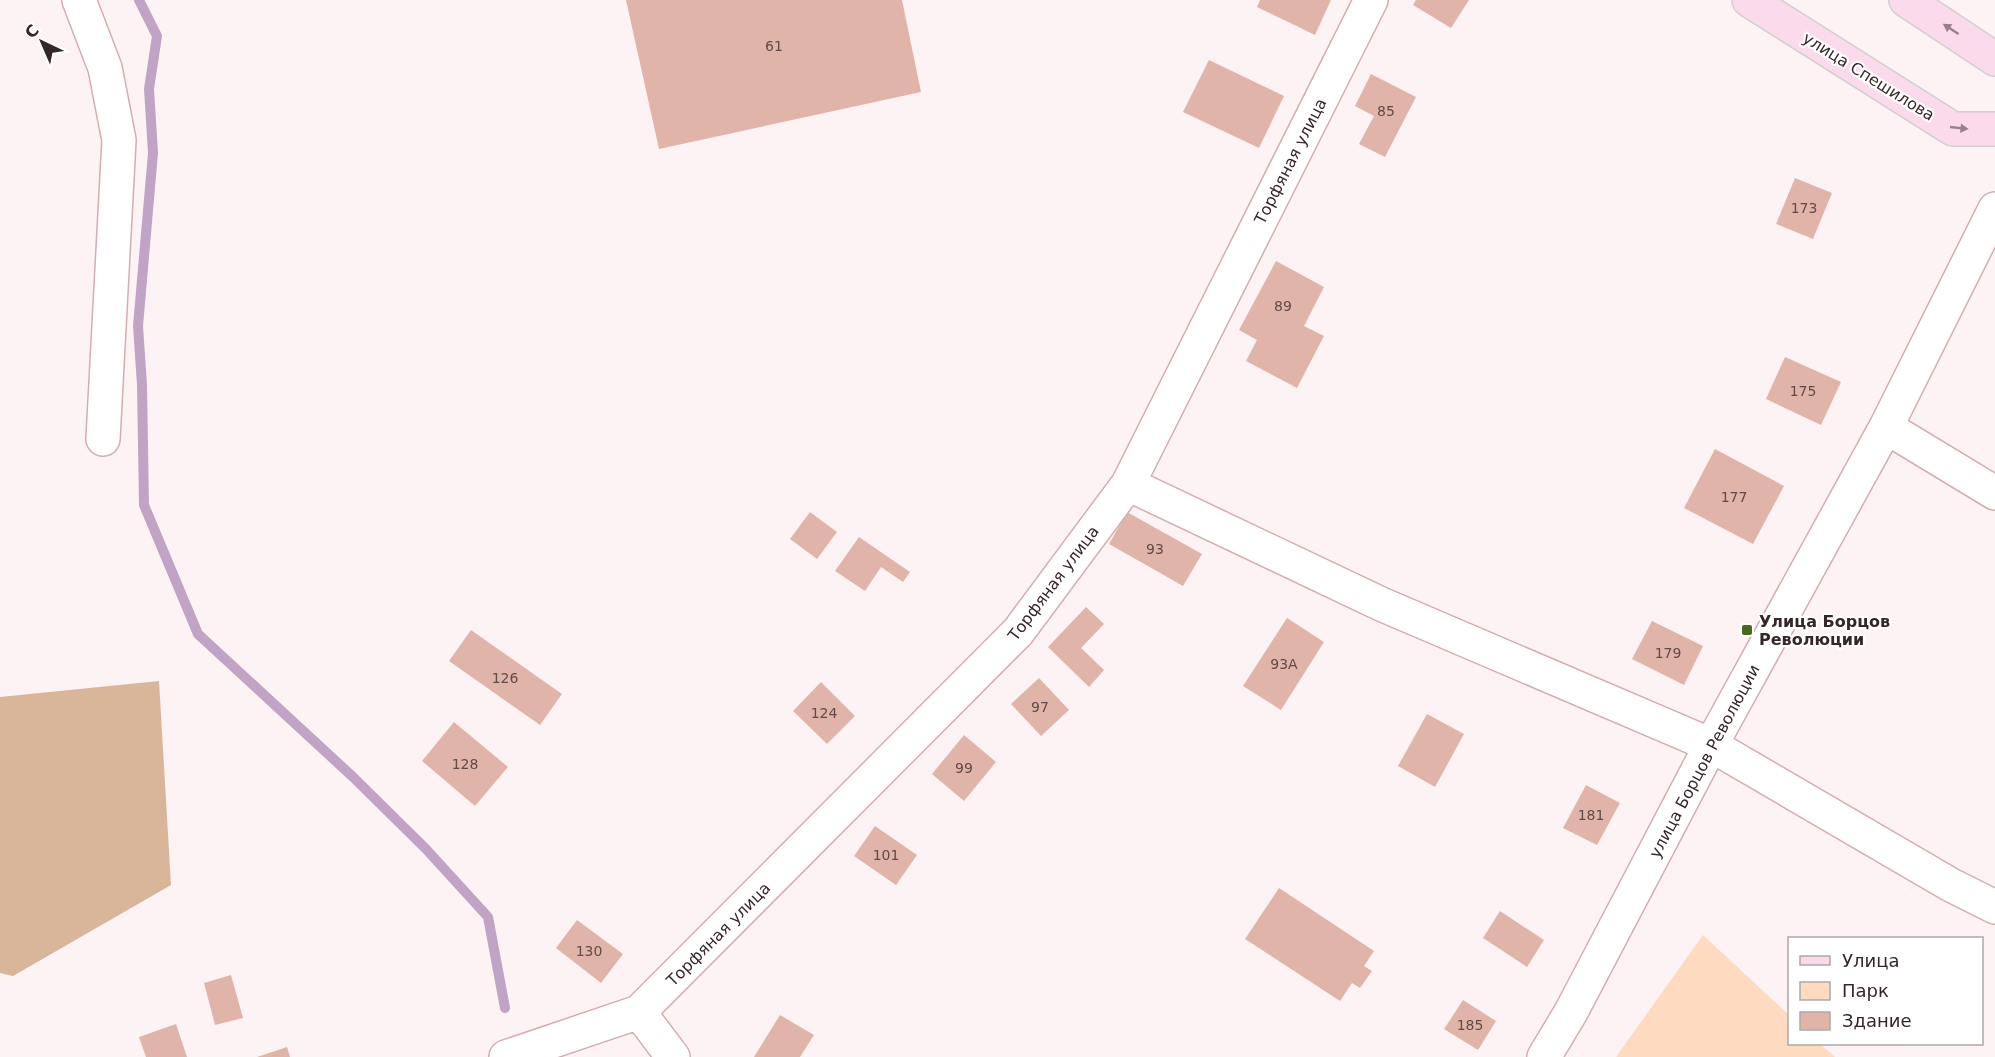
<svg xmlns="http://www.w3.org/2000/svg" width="1995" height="1057" viewBox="0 0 1995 1057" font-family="'DejaVu Sans',sans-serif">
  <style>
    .green { fill: #fddac0 }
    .forest { fill: #d9b59a }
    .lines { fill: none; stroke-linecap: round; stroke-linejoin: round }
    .stream { stroke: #c1a4c5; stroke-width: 10 }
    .building { fill: #e1b4a9 }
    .minor-casing { stroke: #d7acb1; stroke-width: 36 }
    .major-casing { stroke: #d3cfd0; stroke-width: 36 }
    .minor { stroke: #fff; stroke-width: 33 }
    .major { stroke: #fadaeb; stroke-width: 33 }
    .oneway { fill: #98808a }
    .poi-dot { fill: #486a21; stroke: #fff; stroke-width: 2 }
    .labels { text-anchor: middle; stroke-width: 4.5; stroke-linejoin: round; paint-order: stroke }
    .number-label { font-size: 14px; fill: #614a48 }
    .street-label { font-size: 16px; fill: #362628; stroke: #fff }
    .poi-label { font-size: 16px; font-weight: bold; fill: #362628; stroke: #fff; text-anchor: start }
  </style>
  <rect width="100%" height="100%" fill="#fdf3f4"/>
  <path class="green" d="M1703,935L1789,1015L1790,1044H1820L1835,1057H1616Z"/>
  <path class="forest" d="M159,681L171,885L13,976L0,973V697Z"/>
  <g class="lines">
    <path class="stream" d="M139,0L157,36L149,89L153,153L138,326L142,385L144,505L198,634L353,777L426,849L488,917L505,1008"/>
  </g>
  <path class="building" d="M626,0H902L921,92L659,149Z
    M1260,0H1331L1315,35L1257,7Z
    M1416,0H1469L1451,28L1413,5Z
    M1209,60L1284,96L1259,148L1183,112Z
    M1371,74L1416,97L1385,157L1359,144L1374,116L1355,106Z
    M1795,178L1832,193L1813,239L1776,224Z
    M1276,261L1324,287L1304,326L1324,336L1297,388L1246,361L1257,340L1239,330Z
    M1785,357L1841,382L1821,425L1766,399Z
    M1715,449L1784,486L1753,544L1684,508Z
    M810,512L837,532L817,559L790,539Z
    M1127,512L1202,554L1183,586L1109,544Z
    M859,537L910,572L903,582L881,567L865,591L835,571Z
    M1086,607L1104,624L1081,648L1104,670L1089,687L1048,647Z
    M1287,618L1324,642L1281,710L1243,686Z
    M1652,621L1703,646L1684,685L1632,659Z
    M471,630L562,694L540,725L449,661Z
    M1039,678L1069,710L1041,736L1011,704Z
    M821,682L855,716L827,744L793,711Z
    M1427,714L1464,734L1435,787L1398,766Z
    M454,722L508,767L475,806L422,761Z
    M964,735L996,762L964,801L932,774Z
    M1586,785L1620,803L1597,845L1563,828Z
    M875,826L917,855L896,885L854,856Z
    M1279,888L1374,951L1364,966L1372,971L1360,988L1352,983L1340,1001L1245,939Z
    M1500,911L1544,940L1527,967L1483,938Z
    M577,920L623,954L601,983L556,948Z
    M231,975L243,1018L215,1025L204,983Z
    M1463,1000L1496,1021L1478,1050L1444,1029Z
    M780,1015L814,1035L800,1057H754Z
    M176,1024L187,1057H146L139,1037Z
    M287,1047L290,1057H257Z"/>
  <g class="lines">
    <defs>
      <path id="minor" d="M79,0L105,68L119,140L103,439
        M1886,427L1995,493
        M1128,484L1381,604L1711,745L1951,885L1995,907
        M639,1012L673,1057
        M506,1057L639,1012L1018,632L1128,484L1371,0
        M1544,1057L1571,1012L1711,745L1886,427L1995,209"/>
      <path id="major" d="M1749,0L1953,129H1995
        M1906,0L1995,59"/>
    </defs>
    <use href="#minor" class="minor-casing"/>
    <use href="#major" class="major-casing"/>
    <use href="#minor" class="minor"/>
    <use href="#major" class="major"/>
  </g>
  <defs><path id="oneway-solid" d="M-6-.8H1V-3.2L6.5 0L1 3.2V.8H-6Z" transform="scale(1.5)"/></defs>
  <g class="oneway">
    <use href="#oneway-solid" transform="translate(1951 29) rotate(-147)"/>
    <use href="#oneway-solid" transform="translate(1959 128) rotate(6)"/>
  </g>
  <rect class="poi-dot" x="1741" y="624" width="12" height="12" rx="3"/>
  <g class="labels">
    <g class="number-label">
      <text x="774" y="51">61</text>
      <text x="1386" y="116">85</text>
      <text x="1804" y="213">173</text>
      <text x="1283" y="311">89</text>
      <text x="1803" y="396">175</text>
      <text x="1734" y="502">177</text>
      <text x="1155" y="554">93</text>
      <text x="1668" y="658">179</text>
      <text x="1284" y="669">93А</text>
      <text x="505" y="683">126</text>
      <text x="1040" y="712">97</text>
      <text x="824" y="718">124</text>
      <text x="465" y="769">128</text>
      <text x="964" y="773">99</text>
      <text x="1591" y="820">181</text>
      <text x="886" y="860">101</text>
      <text x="589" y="956">130</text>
      <text x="1470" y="1030">185</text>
    </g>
    <g class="street-label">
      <text transform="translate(1869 76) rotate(32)" y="6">улица Спешилова</text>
      <text transform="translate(1290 161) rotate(-63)" y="6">Торфяная улица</text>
      <text transform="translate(1053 583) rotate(-53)" y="6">Торфяная улица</text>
      <text transform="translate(1704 761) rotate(-62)" y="6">улица Борцов Революции</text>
      <text transform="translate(718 934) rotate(-45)" y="6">Торфяная улица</text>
    </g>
    <g class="poi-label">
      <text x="1759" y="627">Улица Борцов<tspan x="1759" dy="18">Революции</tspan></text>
    </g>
  </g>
  <rect x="1788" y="937" width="195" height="108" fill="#ffffff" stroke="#afa8a9" stroke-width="1.5"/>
  <rect x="1800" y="956" width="30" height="9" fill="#fadaeb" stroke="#afa8a9" stroke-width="1.5"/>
  <text x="1842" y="967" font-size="18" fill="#362628">Улица</text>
  <rect x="1800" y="982" width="30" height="18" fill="#fddac0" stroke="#afa8a9" stroke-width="1.5"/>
  <text x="1842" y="997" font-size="18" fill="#362628">Парк</text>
  <rect x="1800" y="1012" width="30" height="18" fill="#e1b4a9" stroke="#afa8a9" stroke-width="1.5"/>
  <text x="1842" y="1027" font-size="18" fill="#362628">Здание</text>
  <g transform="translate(42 42) rotate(316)" stroke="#ffffff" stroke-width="4.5" paint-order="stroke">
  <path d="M0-4.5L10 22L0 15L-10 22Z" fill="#362628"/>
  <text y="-9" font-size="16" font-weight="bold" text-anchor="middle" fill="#362628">С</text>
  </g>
</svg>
